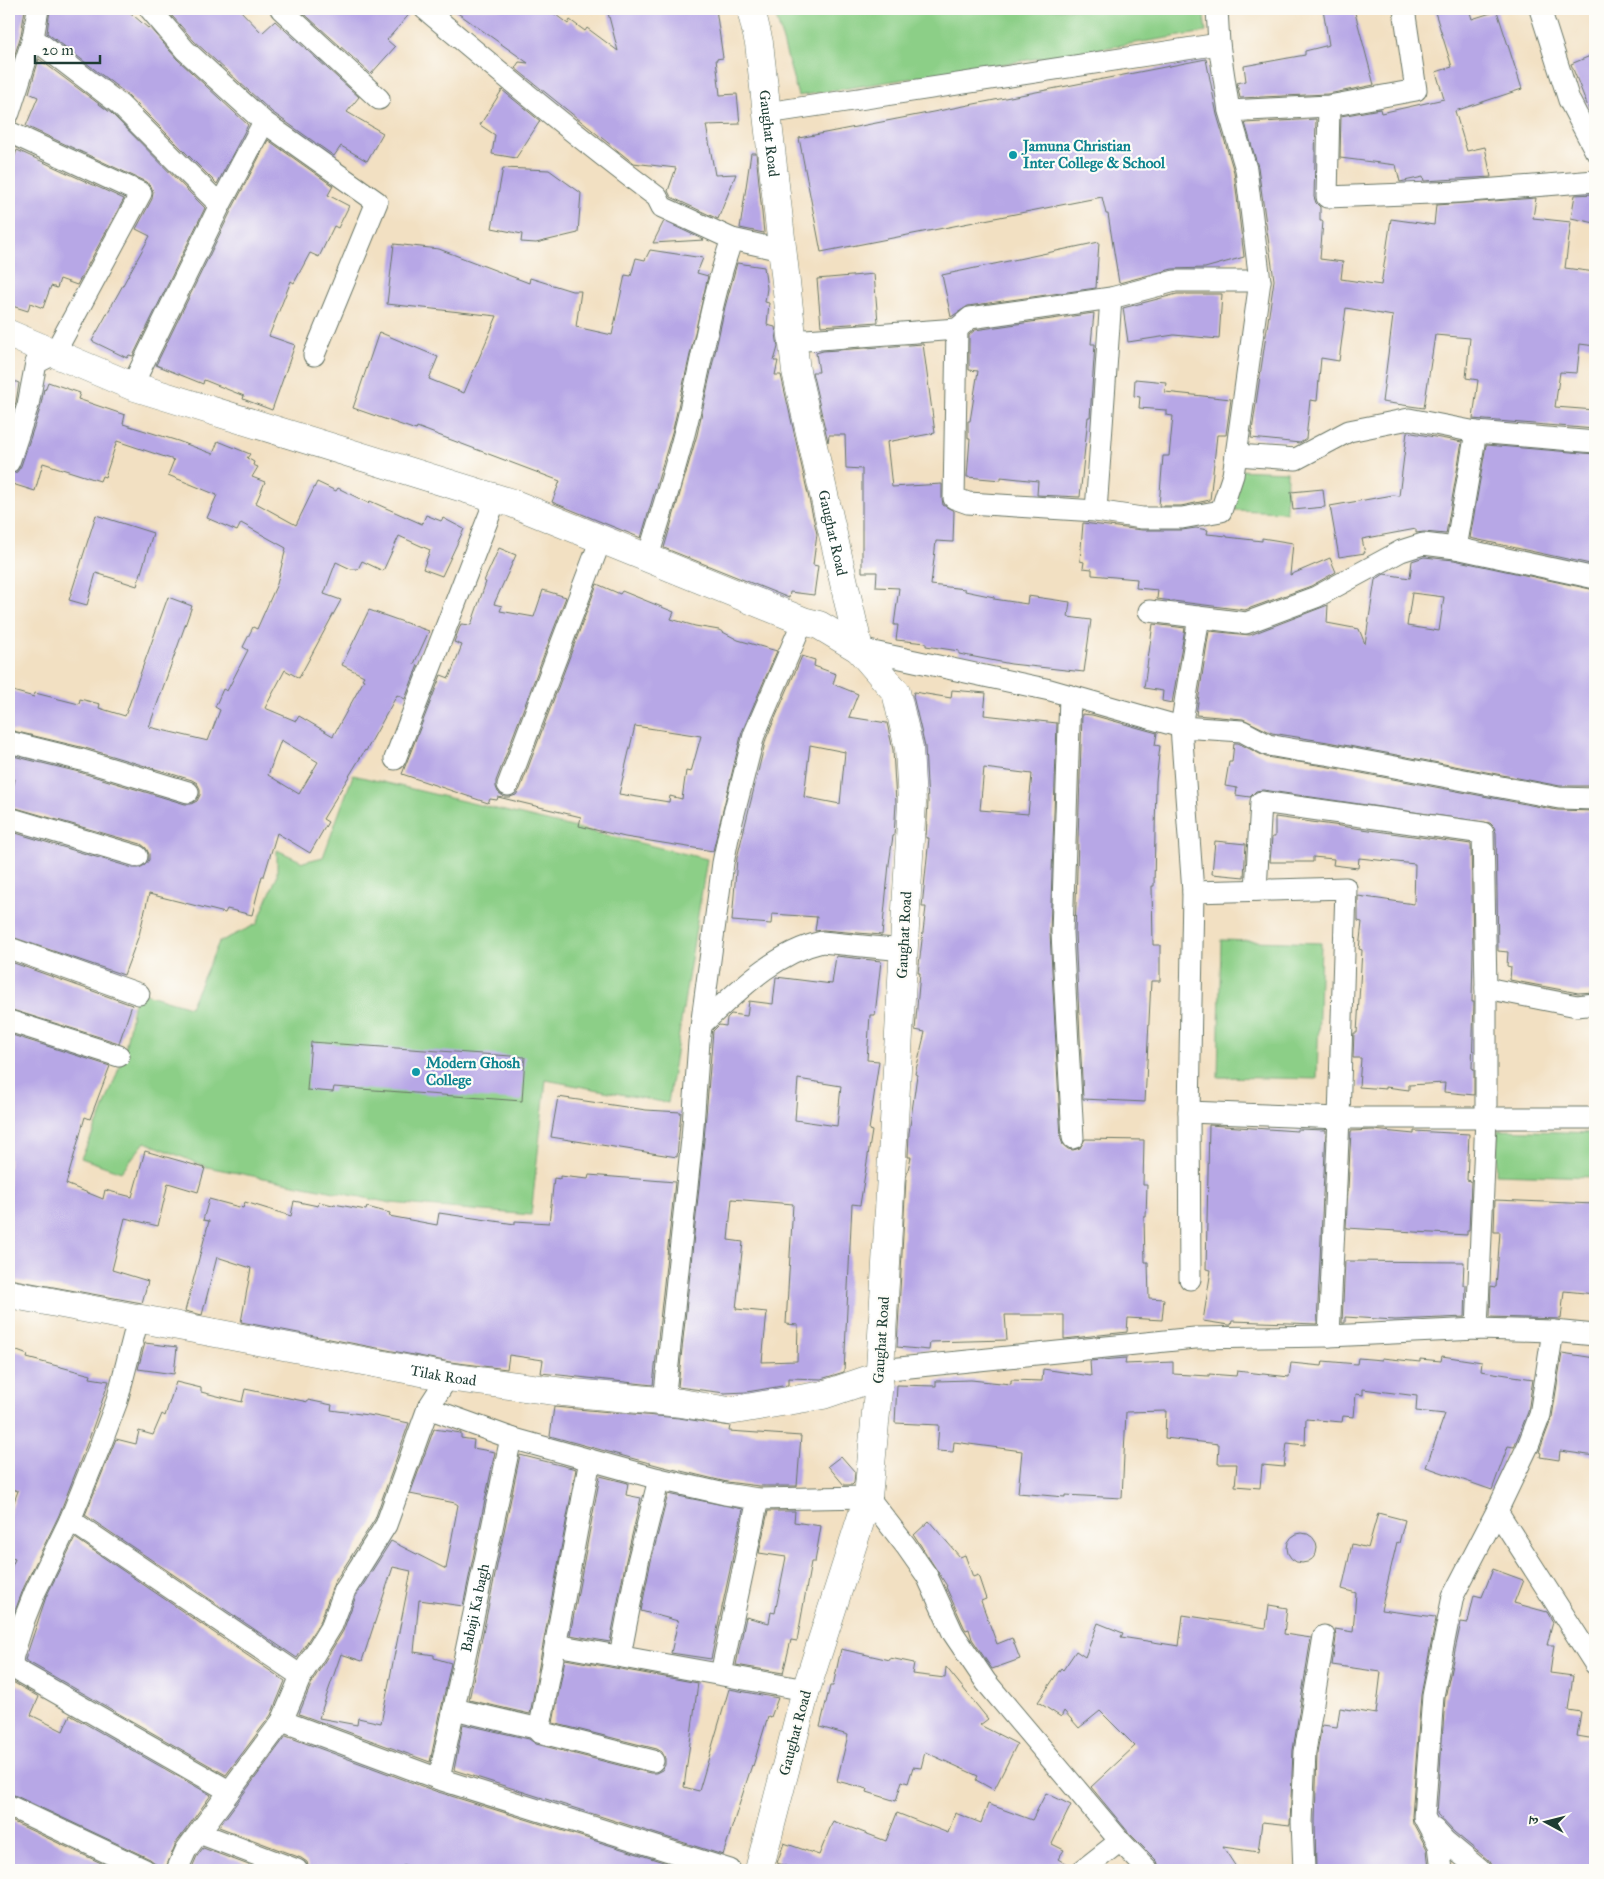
<svg xmlns="http://www.w3.org/2000/svg" width="1604" height="1879" font-family="'IM FELL Great Primer','Noto Serif Devanagari',serif">
<style>
.green{fill:#8ccf87;stroke:#56865e}
.building{fill:#b7a7e6;fill-rule:evenodd}
.lines{fill:none;stroke-linecap:round;stroke-linejoin:round}
.street-casing{stroke:#697666;stroke-width:23}
.secondary-casing{stroke:#697666;stroke-width:29}
.street{stroke:#fff;stroke-width:21}
.secondary{stroke:#fff;stroke-width:28}
.culture-dot{fill:#0f9aa8;stroke:#fdfcf7;stroke-width:2}
.labels{text-anchor:middle;dominant-baseline:central;stroke-width:4.5;stroke-linejoin:round;paint-order:stroke}
.street-label{font-size:15px;fill:#1f3d34;stroke:#fdfcf7}
.culture-label{font-size:15px;font-weight:bold;fill:#0d838f;stroke:#fdfcf7;text-anchor:start}
</style>
<rect width="100%" height="100%" fill="#fdfcf7"/>
<filter id="ink" filterUnits="userSpaceOnUse"><feTurbulence type="fractalNoise" baseFrequency=".02" numOctaves="2"/><feDisplacementMap in="SourceGraphic" scale="10" xChannelSelector="R" yChannelSelector="G"/><feConvolveMatrix kernelMatrix="1 2 1 2 8 2 1 2 1" color-interpolation-filters="sRGB"/></filter>
<filter id="wash" filterUnits="userSpaceOnUse"><feTurbulence type="fractalNoise" baseFrequency=".0096" numOctaves="4" result="noise"/><feDisplacementMap in="SourceGraphic" scale="20" xChannelSelector="R" yChannelSelector="G"/><feGaussianBlur stdDeviation="1.12" result="paint"/><feColorMatrix in="noise" values="0 0 0 0 0 0 0 0 0 0 0 0 0 0 0 0 0 1.4 0 .05"/><feComposite in="paint" operator="in"/></filter>
<g filter="url(#wash)">
<rect width="100%" height="100%" fill="#f2e0c2"/>
<path class="green" d="M774,9H1203L1206,32L798,96Z
M1237,470L1287,472L1286,512L1235,510Z
M353,775L707,859L668,1103L546,1080L531,1215L391,1203L207,1167L145,1142L121,1172L81,1158L100,1118L124,1055L136,991L190,1007L219,942L257,924L277,876V850L303,862L323,857Z
M1221,940L1321,943L1317,1079L1218,1077Z
M1498,1130L1595,1133V1177L1496,1174Z"/>
<g id="blocks">
<path class="building" d="M9,9H25L21,35L9,73Z
M50,9H126L148,28L149,27L177,59L248,125L217,184L128,95L47,33Z
M166,9H239L262,33L275,21L359,97L347,112L383,133L367,161L341,146L334,156L272,112L194,41Z
M299,9H413V10L387,40L395,47L371,74Z
M452,9H548L568,24L570,20L585,31L587,28L618,51L607,9H716L723,58L716,59L720,95L737,94L740,124L706,125L715,175L736,174L718,219L671,197L668,191L676,168L633,163L515,68L519,62L528,63Z
M1323,9H1354L1374,85L1328,94L1240,98L1237,83L1246,81L1244,66L1305,55V51L1329,45Z
M1434,9H1469L1472,19L1497,11L1522,89L1455,111L1467,151L1485,147L1491,177L1424,181L1423,177L1400,182L1396,165L1340,158L1341,116L1380,109L1381,113L1444,99L1436,72L1452,67Z
M1595,54V122H1594L1571,64Z
M39,59L111,113L205,208L133,356L129,355L127,358L92,341L150,236L136,229L152,199L153,192L151,186L146,182L26,126L38,97L29,93Z
M1206,59L1217,115L1234,172L1244,257L1205,268L1172,269L1119,283L1108,214H1106L1102,197L821,252L799,138Z
M502,90L540,121L516,158L492,154L495,135L480,125Z
M1316,119L1314,197L1316,203L1320,207V221H1323L1320,259L1343,262L1341,279L1381,285L1391,219L1434,225L1436,205L1536,198L1533,218L1571,222L1565,268L1595,272V346L1580,344L1577,373L1560,372L1555,407L1595,410V429L1473,419L1478,380L1466,378L1470,338L1435,335L1424,408L1382,402L1393,316L1346,308L1339,361L1321,358L1317,401L1310,400L1306,439L1300,443L1251,438L1274,280L1258,167L1245,123Z
M268,140L333,186L328,195L349,206L338,228L334,226L319,257L310,253L294,283L291,281L269,336L295,345L272,410L243,399L244,396L204,380L203,384L156,365L231,211Z
M17,150L124,199L77,285L60,279L57,288L51,286L43,308L30,303L28,311L9,305V172Z
M751,153H756L764,233L740,228Z
M503,168L549,170L581,193L578,233L536,243L521,242L522,234L492,228Z
M1595,194V223L1571,218L1575,195Z
M664,221L704,240L653,243Z
M1099,242L1096,288L968,306L951,317L942,275Z
M394,244L439,249L529,283L530,278L572,291H581L576,327L612,335L625,275L631,276L636,258L645,260L650,250L703,258L697,273L708,276L673,429L641,538L552,502L560,481L417,427L416,430L353,408L379,332L438,357L429,379L464,393L497,316L387,304Z
M737,263L764,267L767,288L765,302L769,303L767,325L775,327L778,347L774,361H778L775,375H781L817,534L813,565L818,566L814,595L790,592L789,598L664,548L697,435L725,307Z
M874,274L878,322L821,326L817,279Z
M1177,294H1222L1219,339L1174,335L1128,342L1123,308Z
M1094,313L1091,344H1095L1090,417H1088L1080,497L1037,495L1038,481L1001,477V480L967,477L970,438H968V421H970L978,371L969,370V335L975,330Z
M923,344L935,433L887,442L892,487L942,484V498L943,505L954,511L953,542L936,541L931,585L965,589V591L994,597V599L1027,604L1028,596L1070,602L1068,617L1091,620L1084,672L1011,664L959,654V651L926,646V643L896,640L898,625H894L899,588L876,587L877,572H862V469L846,468L845,435H829L828,442L812,372H819L816,353L823,351Z
M9,379L19,383L16,402L9,423Z
M1135,379L1166,382L1165,392L1231,399L1226,435H1217L1210,500L1181,506H1159L1163,456H1169L1173,416L1166,415V410L1139,408L1140,397L1134,396Z
M48,382L80,393L78,399L125,415L123,424L178,441L213,454L218,441L250,454L247,458L254,462L253,465L258,467L252,477L265,482L256,503L296,525L317,482L336,491L338,488L368,503L370,501L422,524L426,515L441,521L443,518L464,529L442,576L423,569L430,550L399,536L383,571L362,561L358,569H351L336,562L324,594L341,600L299,678L285,670L265,708L296,721L299,716L333,736L364,680L362,679L364,676L342,665L369,610L429,631L414,664L418,665L405,699L397,695L366,751L365,750L323,819L328,822L310,853L277,833L264,876H262L252,915L227,909L225,913L149,894L139,935L124,975L9,936V831L133,868H139L145,865L149,860V854L146,848L141,844L9,806L15,779L9,778V755L79,772L185,804H191L197,801L200,795V789L197,783L192,780L85,748L9,730V690L34,697L35,693L79,704L80,699L100,704L99,708L125,716L168,597L192,606L149,727L208,741L220,710L215,707L223,689L227,691L248,650L243,647L253,627L257,629L277,584L286,548L241,523L237,531L207,518L217,495L168,475L174,460L117,441L105,477L102,476L100,481L43,463L35,491L9,483V474L17,472L21,466L40,409L44,389L45,390ZM281,740L318,762L299,794L268,775Z
M1407,432L1462,442L1446,534L1424,532L1416,533V529L1362,539L1365,553L1339,557L1330,506L1393,495L1399,496Z
M1486,445L1595,454V565L1470,538Z
M1323,489L1325,507L1293,510L1291,492Z
M96,515L153,533L137,586L96,573L87,605L69,600Z
M1083,523L1142,530H1182L1196,528L1208,530L1207,534L1227,536V537L1262,541V538L1293,543L1290,575L1330,558L1336,572L1311,586L1245,610L1157,599L1158,590L1136,588L1137,579L1092,575V569L1083,568L1084,562L1080,561Z
M499,548L516,555L494,604L502,606L500,611L534,617L543,590L566,597L496,781V787L498,792L504,797H510L516,795L520,789L597,584L620,594L622,591L674,612L671,619L695,626L719,630L738,640L777,651L742,732L713,851L625,837L579,826L581,817L498,797L497,800L490,799L488,803L402,774L441,675L449,678L462,645L454,642L461,624L471,625L486,582L484,581ZM635,726L701,736L691,772L686,771L682,799L670,796L669,802L619,794Z
M1424,557L1454,560L1595,590V786H1560L1328,742L1272,733L1243,719L1196,715L1209,631L1250,635L1328,605L1327,623L1359,629L1365,644L1375,580L1384,574L1410,578L1412,561ZM1412,593L1444,597L1439,631L1407,626Z
M1153,624L1185,628L1172,703L1162,701L1163,691L1144,688Z
M802,656L815,660L814,666L836,674L833,684L858,694L849,717L887,723L893,750L896,803L894,836H893L889,864L882,935L823,930L815,931L817,917L772,914L771,924L732,921L737,858L766,739ZM810,745L845,752L840,804L804,797Z
M952,690L986,693L984,715L1057,723L1050,933L1061,1139L1063,1145L1068,1149L1073,1150L1080,1148L1085,1139L1144,1140L1143,1185H1147L1146,1217H1144L1145,1262H1148L1149,1298L1164,1299L1162,1320L1128,1318L1127,1332L1064,1339V1315H1005L1007,1340L930,1342L929,1350L897,1347L906,1178L911,1157H908L909,1133L917,1075L915,1074L925,1032L915,1030L920,973H918L926,907H922L929,838H926L928,802L925,747L913,696L914,692L951,698ZM984,768L1032,774L1028,814L980,810Z
M1082,714L1092,715L1157,733L1155,745L1160,746L1156,781L1154,886H1152L1153,945H1160V981H1151L1145,1102L1083,1099L1075,933Z
M1234,743H1238L1266,757L1324,766L1557,810L1595,811V992L1578,993L1510,980L1511,967L1507,966L1508,952L1498,951L1496,833L1494,827L1490,823L1263,790L1256,791L1250,797L1236,795L1237,788L1225,786L1229,762H1232Z
M1275,817L1471,844L1473,950L1472,1002H1474L1472,1068L1474,1069V1095L1444,1092L1445,1083L1409,1085V1090L1386,1087V1089L1359,1087L1361,1058H1353L1354,1033H1357L1362,950L1359,949L1362,922L1358,921V896L1414,904L1415,864L1359,858L1358,868L1333,865L1334,859L1313,857V862H1270L1272,837H1275Z
M1215,841L1246,844L1244,877L1212,874Z
M836,956L881,961L875,1015H870L867,1060L879,1061L869,1130L872,1131L860,1205L852,1204L844,1372L821,1379L788,1378V1385L747,1392L725,1393L678,1387L704,1140L713,1031L719,1025L726,1026L727,1018L731,1014L747,1016L749,1001L773,1004L776,977L832,984ZM798,1079L841,1086L837,1126L795,1120ZM732,1199L793,1204L786,1324L798,1325L797,1361L762,1362L767,1312L736,1309L743,1242L728,1240Z
M11,962L132,1005L119,1043L9,1009V969Z
M9,1034L110,1066L90,1119L85,1117L66,1184L103,1199L105,1190L132,1197L145,1151L205,1168L198,1192L168,1183L158,1226L125,1218L112,1270L148,1281L142,1303L9,1279Z
M311,1042L525,1057L522,1101L334,1087L333,1092L307,1090Z
M558,1097L646,1110L681,1112L677,1157L551,1137Z
M1209,1125L1297,1131V1129L1326,1130L1317,1324L1232,1321L1231,1325H1229L1203,1321L1211,1270L1206,1269Z
M1373,1130L1414,1134V1131L1469,1134L1467,1180L1471,1181L1469,1230H1467V1235L1346,1228L1351,1131Z
M589,1175L675,1182L653,1385L541,1373L543,1360L509,1355L507,1369L450,1362L241,1322L251,1268L217,1257L202,1315L185,1311L209,1221L203,1220L209,1199L243,1208L245,1202L291,1216L294,1201L318,1206L319,1202L333,1205L334,1204L366,1210L367,1207L390,1213L389,1216L437,1225L439,1213L515,1224V1221L549,1223L554,1178L560,1179V1176L588,1179Z
M1495,1200L1595,1204V1294L1564,1291L1561,1319L1490,1317L1491,1286L1496,1287L1500,1232H1494Z
M1345,1261L1464,1262L1463,1285H1466L1465,1317L1395,1320L1345,1317V1323H1342Z
M145,1343L177,1347L174,1374L138,1369Z
M9,1348L28,1355L27,1358L91,1375L90,1378L109,1381L90,1436L59,1515L24,1587L9,1627V1573L15,1559L9,1557V1515L18,1491L9,1488Z
M1562,1353L1595,1358V1456L1560,1451L1559,1460L1540,1457L1541,1453L1539,1452L1552,1417Z
M1442,1356L1482,1362L1481,1371L1533,1379L1528,1412L1514,1447L1508,1446L1492,1490L1426,1467L1445,1414L1416,1411L1417,1396L1363,1389V1395L1356,1394L1354,1417L1343,1416L1342,1422L1306,1419L1305,1445L1287,1443L1284,1467L1262,1465L1260,1488L1235,1486L1237,1464H1218L1219,1444L1165,1438L1166,1411L1126,1412L1122,1498L1065,1495V1497L1018,1493L1022,1451L954,1442L953,1452L937,1451L939,1425L895,1423L897,1385L936,1386V1381L971,1380L1011,1384V1380L1042,1381L1043,1369L1091,1376L1090,1361L1126,1358L1125,1364L1173,1362V1374L1209,1376V1374L1236,1376L1237,1371L1289,1377L1291,1363L1322,1366L1323,1361L1357,1364L1358,1358L1382,1360V1358L1420,1362V1359L1441,1361Z
M176,1382L201,1388V1392L242,1402L245,1389L308,1402V1400L332,1405L331,1410L375,1416L409,1423L375,1519L334,1583L321,1620L297,1658L85,1515L116,1439L136,1444L139,1431L153,1435L162,1414L165,1416Z
M554,1407L679,1418L730,1426L729,1431L801,1436L797,1486H759L727,1482L664,1467L550,1436Z
M434,1429L461,1433V1438L474,1440L473,1448L495,1452L463,1606L419,1600L414,1652L434,1655V1658L451,1663L430,1762L299,1714L312,1682L343,1631L356,1596L391,1541L446,1569L458,1505L455,1503L410,1494ZM393,1567L411,1571L381,1723L358,1718L357,1725L319,1718L341,1654L362,1661Z
M520,1455L576,1469L530,1714L469,1700Z
M841,1456L855,1472L854,1483L852,1485H844L828,1466Z
M600,1476L628,1483L626,1495L641,1498L626,1560L610,1642L570,1635Z
M668,1494L743,1509L711,1659L671,1653L678,1621L641,1611L650,1565Z
M768,1511H795L794,1522L821,1526L815,1562H811L797,1641L791,1640L783,1673L736,1665L746,1617L769,1623L771,1612L775,1613L786,1557L759,1553Z
M1378,1513L1405,1520L1399,1543L1397,1542L1381,1610L1435,1617L1436,1619L1421,1695L1412,1816L1413,1823L1427,1849L1429,1870H1316L1315,1822L1317,1753L1322,1725L1337,1727L1340,1708L1376,1714L1381,1672L1332,1665L1336,1638L1335,1629L1353,1632L1356,1593L1342,1589L1352,1544L1368,1548Z
M929,1521L960,1557L965,1555L973,1577L978,1575L986,1599L981,1601L997,1644L1012,1638L1020,1659L992,1669L972,1639L969,1629L966,1630L964,1627L946,1587L947,1586L914,1535Z
M1287 1548a15 15 0 1 1 30 0a15 15 0 1 1-30 0Z
M75,1538L285,1681L271,1715L226,1775L25,1660L46,1597Z
M1493,1569L1523,1580L1514,1603L1547,1612L1553,1622L1547,1645H1554L1550,1673L1573,1676L1568,1710L1581,1712L1577,1736L1595,1739V1855L1593,1870H1492L1491,1865L1488,1860L1454,1832L1437,1814L1445,1698L1461,1622L1468,1623L1474,1595L1482,1597Z
M1269,1605L1287,1608L1284,1634L1311,1638L1293,1750L1290,1825L1262,1822L1258,1852L1223,1847L1238,1870H1160L1157,1861L1129,1833L1091,1787L1135,1746L1100,1711L1079,1728L1064,1711L1061,1717L1038,1702L1061,1668L1063,1670L1076,1651L1085,1657L1098,1623L1123,1633L1121,1637L1179,1646L1183,1615L1266,1628Z
M841,1649L890,1660V1658L914,1663L912,1674L945,1678L946,1667L988,1719L980,1725L1017,1744L994,1790L976,1780L978,1776L925,1752L921,1768L913,1767L908,1783L902,1781L896,1801L867,1792L868,1789L837,1781L848,1735L820,1727L830,1686H833Z
M565,1659L698,1683L684,1787L699,1791L729,1689L778,1698L771,1717L768,1716L753,1766L752,1765L723,1855L454,1770L463,1724L529,1739L536,1744L650,1773H656L662,1770L665,1765V1758L662,1752L657,1749L553,1723Z
M9,1680L39,1697L31,1715L63,1731L70,1715L211,1795L176,1843L165,1870H157L155,1863L150,1859L14,1795L9,1794Z
M286,1736L435,1791L689,1870H429L404,1865L403,1870H309L307,1862L301,1858L219,1827Z
M1046,1793L1071,1805L1052,1844L1064,1850L1058,1859L1071,1867V1870H797L777,1863L784,1843L819,1855L833,1821L886,1841L897,1813L948,1833L955,1813L981,1823L988,1804L1032,1820Z
M9,1820L116,1870H16L9,1867Z
M203,1848L262,1870H191L197,1856Z"/>
</g>
</g>
<g filter="url(#ink)">
<use href="#blocks" fill-opacity="0" stroke="#697666" stroke-width="1"/>
<g class="lines">
<defs>
<g id="street">
<path d="M150,9L185,50L264,122L377,202L314,355"/>
<path d="M281,9L379,99"/>
<path d="M425,9C501,73 577,137 657,197L662,207L732,239L781,250"/>
<path d="M1540,9L1569,100L1595,150"/>
<path d="M33,38L119,104L220,205"/>
<path d="M1329,106L1327,197L1458,192L1595,181"/>
<path d="M1229,111L1329,106L1416,90L1404,9"/>
<path d="M9,113L33,38L38,9"/>
<path d="M767,113L1219,44"/>
<path d="M9,132L141,193L54,354L36,363L28,405L9,462"/>
<path d="M957,329L954,498L968,503L1096,511L1142,518H1182L1221,511L1233,475L1236,455L1260,281L1246,169L1229,111L1219,44L1217,9"/>
<path d="M792,341L957,329L970,318L1111,298L1175,281H1260"/>
<path d="M132,386L220,205L264,122"/>
<path d="M1236,455L1296,459L1349,431L1409,419L1476,432L1595,442"/>
<path d="M1096,511L1111,298"/>
<path d="M1456,548L1476,432"/>
<path d="M648,557C662,510 678,462 689,414C703,355 712,296 732,239"/>
<path d="M1149,611L1246,623L1316,597L1401,551L1423,544L1456,548L1595,578"/>
<path d="M859,649L1050,690L1181,727L1242,731L1268,745L1296,750L1326,754L1559,798L1595,799"/>
<path d="M1070,696L1062,933L1073,1138"/>
<path d="M9,742L82,760L188,792"/>
<path d="M395,759L496,498"/>
<path d="M508,785L601,539"/>
<path d="M9,818L137,856"/>
<path d="M1256,890L1261,802L1483,833L1486,988V1118L1477,1329"/>
<path d="M1193,892L1346,888L1339,1118L1329,1336"/>
<path d="M9,948L139,994"/>
<path d="M1486,988L1577,1006L1595,1004"/>
<path d="M9,1021L119,1056"/>
<path d="M703,1023C738,991 774,953 822,942L903,950"/>
<path d="M1189,1112L1339,1118H1595"/>
<path d="M1190,1279L1189,1112L1193,892L1181,727L1199,617"/>
<path d="M138,1319L117,1401L102,1441L70,1520L35,1592L24,1620L13,1655L12,1662L15,1669L229,1791"/>
<path d="M880,1370L1195,1338L1329,1336L1477,1329L1553,1331L1595,1335"/>
<path d="M664,1402L692,1139L699,1042L723,863L729,833L754,735L803,621"/>
<path d="M428,1408L511,1438L659,1479L725,1494L758,1499L868,1497L906,1546L927,1576L953,1633L986,1682L1120,1841L1148,1870"/>
<path d="M590,1460L539,1732L653,1761"/>
<path d="M1497,1511L1528,1446L1540,1415L1553,1331"/>
<path d="M70,1520L301,1676"/>
<path d="M556,1645L806,1690"/>
<path d="M620,1656L638,1562L659,1479"/>
<path d="M721,1674L758,1499"/>
<path d="M454,1709L540,1729"/>
<path d="M282,1721L439,1779L730,1870"/>
<path id="s1" d="M439,1779L511,1438"/>
<path d="M9,1806L145,1870"/>
<path d="M1434,1829L1445,1841L1480,1870"/>
<path d="M199,1833L297,1870"/>
<path d="M177,1870L186,1850L282,1721L301,1676L332,1625L345,1590L386,1525L428,1408L448,1377"/>
<path d="M1083,1870L1120,1841"/>
<path d="M1304,1870L1302,1822L1305,1752L1324,1636"/>
<path d="M1442,1870L1439,1845L1424,1817L1433,1696L1453,1596L1497,1511L1595,1664"/>
</g>
<g id="secondary">
<path id="s2" d="M751,9L759,43L796,371L859,649L896,692L909,748L912,803L880,1370L868,1497L806,1690L759,1870"/>
<path d="M9,334L132,386L512,503L803,621L819,625L859,649"/>
<path id="s3" d="M9,1294L448,1377L563,1392L681,1403L729,1411L823,1395L879,1376"/>
</g>
</defs>
<use href="#street" class="street-casing"/>
<use href="#secondary" class="secondary-casing"/>
<use href="#street" class="street"/>
<use href="#secondary" class="secondary"/>
</g>
</g>
<g class="culture-dot">
<circle cx="1013" cy="155" r="5"/>
<circle cx="416" cy="1072" r="5"/>
</g>
<g class="labels">
<g class="street-label">
<text stroke="none"><textPath href="#s2" startOffset="126">Gaughat Road</textPath></text>
<text stroke="none"><textPath href="#s2" startOffset="531">Gaughat Road</textPath></text>
<text transform="translate(904 935) rotate(-87)">Gaughat Road</text>
<text transform="translate(881 1340) rotate(-86)">Gaughat Road</text>
<text stroke="none"><textPath href="#s3" startOffset="442">Tilak Road</textPath></text>
<text stroke="none"><textPath href="#s1" startOffset="175">Babaji Ka bagh</textPath></text>
<text transform="translate(795 1733) rotate(-75)">Gaughat Road</text>
</g>
<g class="culture-label">
<text x="1023" y="146">Jamuna Christian<tspan x="1023" dy="17">Inter College &amp; School</tspan></text>
<text x="426" y="1063">Modern Ghosh<tspan x="426" dy="17">College</tspan></text>
</g>
</g>
<rect width="1604" height="1879" fill="none" stroke="#fdfcf7" stroke-width="30"/>
<g transform="translate(1546 1822) rotate(277)" stroke="#fdfcf7" stroke-width="4" paint-order="stroke">
<path d="M0-4L9 19L0 12L-9 19Z" fill="#1f3d34"/>
<text y="-8" font-size="14" font-weight="bold" text-anchor="middle" fill="#1f3d34">उ</text>
</g>
<path d="M35 55v8h65v-8" fill="none" stroke="#1f3d34" stroke-width="2.5"/>
<text x="42" y="55" font-size="15" fill="#1f3d34" stroke="#fdfcf7" stroke-width="4" paint-order="stroke">20 m</text>
</svg>
